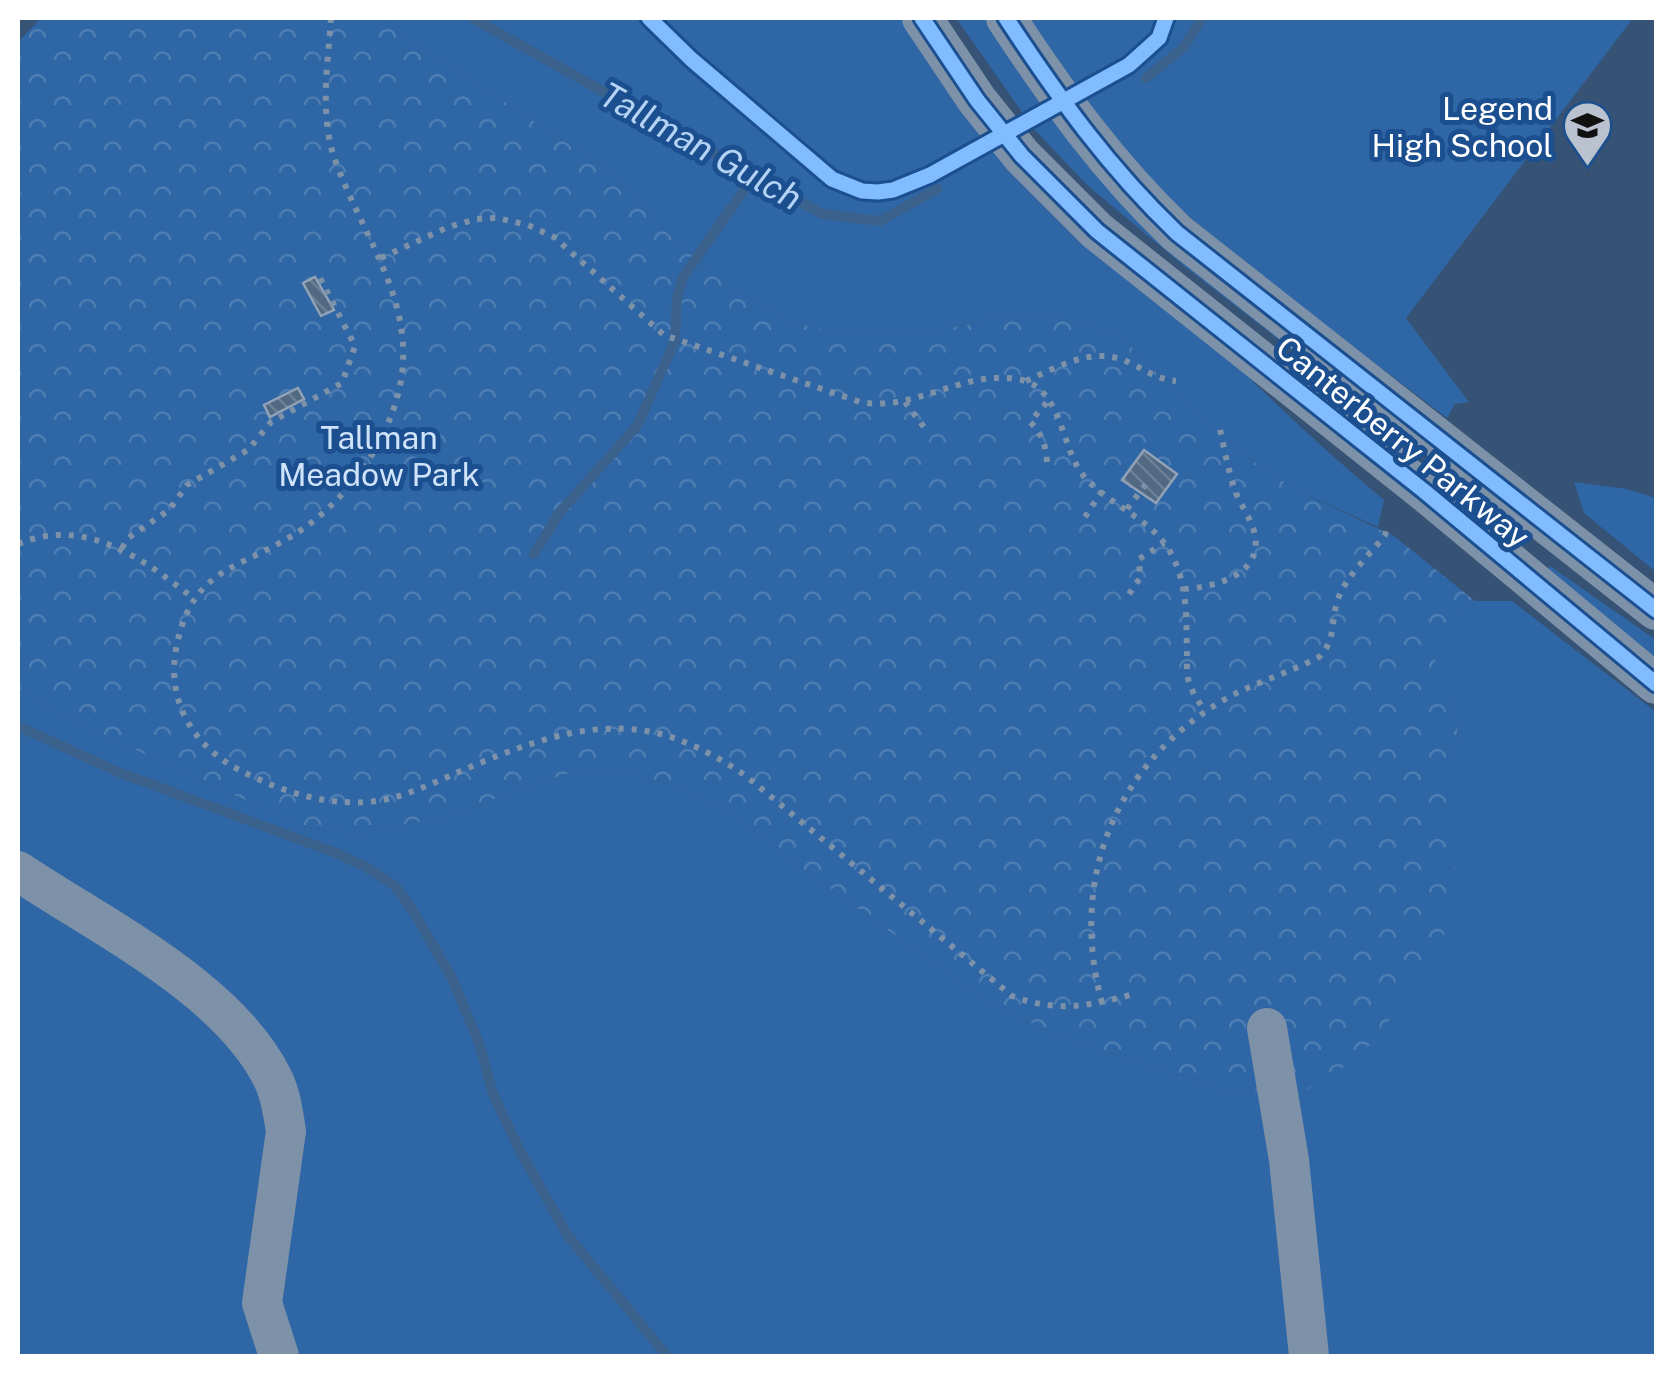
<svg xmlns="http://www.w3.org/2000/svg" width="1674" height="1374" font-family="'Public Sans',sans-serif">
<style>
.grass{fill:#2f66a5}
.park{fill:url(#park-crowns)}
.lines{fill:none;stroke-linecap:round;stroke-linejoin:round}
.stream{stroke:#3b618d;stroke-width:10}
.building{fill:url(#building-back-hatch);stroke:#92a2b6;stroke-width:2.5}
.path{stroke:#7d92a8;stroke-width:6;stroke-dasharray:5 8;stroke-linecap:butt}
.minor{stroke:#7d92a8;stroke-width:40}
.cycleway-casing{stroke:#1b4f8f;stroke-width:21}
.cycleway{stroke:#80bcff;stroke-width:15}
.labels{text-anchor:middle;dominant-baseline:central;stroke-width:10;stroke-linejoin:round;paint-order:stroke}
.poi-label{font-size:32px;fill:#fff;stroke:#1b4f8f;text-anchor:end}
.park-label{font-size:32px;fill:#cfe3fa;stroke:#1b4f8f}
.street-label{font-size:32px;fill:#fff;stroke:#1b4f8f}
.water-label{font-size:35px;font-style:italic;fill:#b5d3f5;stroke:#1b4f8f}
</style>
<defs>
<pattern id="park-crowns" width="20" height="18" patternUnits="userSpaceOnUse" patternTransform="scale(2.5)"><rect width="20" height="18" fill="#2f66a5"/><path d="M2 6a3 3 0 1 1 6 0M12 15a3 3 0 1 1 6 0" fill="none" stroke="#4e7db2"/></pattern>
<pattern id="building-back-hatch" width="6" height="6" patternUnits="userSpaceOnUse" patternTransform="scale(2.5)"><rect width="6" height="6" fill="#526984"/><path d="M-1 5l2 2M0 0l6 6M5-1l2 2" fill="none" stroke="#6c8096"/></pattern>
</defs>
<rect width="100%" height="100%" fill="#365274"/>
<path class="grass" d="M378,18H907C1062,183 1210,354 1384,500L1378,527L1296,490L1246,457L1195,413L1120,335L1043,315L1012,314L961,326L880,334L828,331L786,320L726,285L666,232L612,173Z
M956,18H993L1043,92L1408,440L1184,266L1087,185L1033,128Z
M1028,18H1633L1406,318L1469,402L1455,404L1447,418L1257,274L1166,197L1102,122Z
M1574,482L1627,489L1656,498V572L1584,513Z
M1550,566L1656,640V659L1547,569Z
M1475,601H1512L1656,712V1356H18V690L103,735L302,826L354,834L444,817L565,774L621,771L673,785L723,807L788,858L989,1003L1061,1037L1229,1091L1302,1092L1452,760C1467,718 1447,690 1430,650L1466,604Z"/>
<path class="park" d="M41,18H378L612,173L666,232L726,285L786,320L828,331L880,334L961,326L1012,314L1043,315L1120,335L1195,413L1246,457L1296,490L1394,536L1475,601L1466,604L1431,650C1447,690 1467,718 1452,760L1455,888L1449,925L1422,976L1371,1044L1339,1071L1302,1092L1229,1091L1061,1037L989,1003L788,858L723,807L673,785L621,771L565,774L444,817L354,834L302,826L103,735L18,690V42Z"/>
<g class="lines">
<path class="stream" d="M472,18L822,214L880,221L937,189
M1146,78L1184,47L1202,18
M534,554L560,512L637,426L675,341L677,298L683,277L753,177
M18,726L118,772L336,853L366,867L395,886L413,911L452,978L479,1043L493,1094L520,1151L568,1236L667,1356"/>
</g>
<path class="building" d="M315,277L334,310L321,316L303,283Z
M298,388L304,399L270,417L264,405Z
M1144,450L1177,474L1156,503L1122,480Z"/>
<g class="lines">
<path class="path" d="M331,18C328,64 319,115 335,160C370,255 435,324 385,430C368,468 338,504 304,528C246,569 194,563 177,644C171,672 174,699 189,724C207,754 234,769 265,782C301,798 344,807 383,800C408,795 431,784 454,774C508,751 568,725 628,729C671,731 711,752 746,776L1012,996C1058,1013 1089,1006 1134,994
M381,258L448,227L477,219L497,218L528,225L554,237L664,335L860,402C915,412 962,370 1017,379C1063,386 1060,447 1083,475C1111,509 1159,519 1176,564C1188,593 1186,624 1187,655C1187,664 1186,676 1190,685C1193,694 1200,703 1205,712
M1026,381C1060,366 1096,344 1132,364C1149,372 1157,379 1176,381
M905,402L927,431
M1047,462C1046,445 1042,434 1030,422L1048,401
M1127,509L1149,480
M1085,517L1102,491
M18,544C85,516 142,558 193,598
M122,548L128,538L169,510L187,485L248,450L271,422L342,383L355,346L317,272
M1184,589C1217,587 1268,573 1253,528C1249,516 1241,505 1236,493C1228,471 1224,447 1219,425
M1129,594L1140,578L1139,559L1164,543
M1102,1003C1069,882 1113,766 1222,701C1252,683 1287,674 1319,657C1337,639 1330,622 1338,599C1346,576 1370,555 1385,535L1387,527"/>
<path class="minor" d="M922,18L977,100L1022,156L1097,231L1424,491L1656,684
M1006,18C1058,97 1108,167 1177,233L1656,610
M18,871C98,925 229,988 273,1079C281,1095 283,1113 286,1131L262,1303L279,1356
M1267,1028L1289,1160L1309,1356"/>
<defs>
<path id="cycleway" d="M649,18L691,59L832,179L862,191L878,192L893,190L930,175L1129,65L1159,38L1166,18
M922,18L977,100L1022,156L1097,231L1424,491L1656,684
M1006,18C1058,97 1108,167 1177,233L1656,610"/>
</defs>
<use href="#cycleway" class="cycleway-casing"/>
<use href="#cycleway" class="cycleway"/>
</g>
<defs>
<symbol id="school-pin" viewBox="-11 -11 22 30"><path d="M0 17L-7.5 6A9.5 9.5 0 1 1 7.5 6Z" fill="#b9c2ce" stroke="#1b4f8f"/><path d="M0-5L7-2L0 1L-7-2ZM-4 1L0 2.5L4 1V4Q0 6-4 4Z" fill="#111"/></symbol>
</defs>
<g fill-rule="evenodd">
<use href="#school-pin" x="1560" y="98" width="55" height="75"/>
</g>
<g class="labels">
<g class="poi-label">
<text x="1553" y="108">Legend<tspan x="1553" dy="37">High School</tspan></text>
</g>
<g class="park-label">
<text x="379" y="437">Tallman<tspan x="379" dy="37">Meadow Park</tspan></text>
</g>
<g class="street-label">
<text transform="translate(1403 442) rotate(39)">Canterberry Parkway</text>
</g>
<g class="water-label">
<text transform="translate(701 146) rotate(29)">Tallman Gulch</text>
</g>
</g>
<rect width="1674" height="1374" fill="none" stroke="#ffffff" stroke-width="40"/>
</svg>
